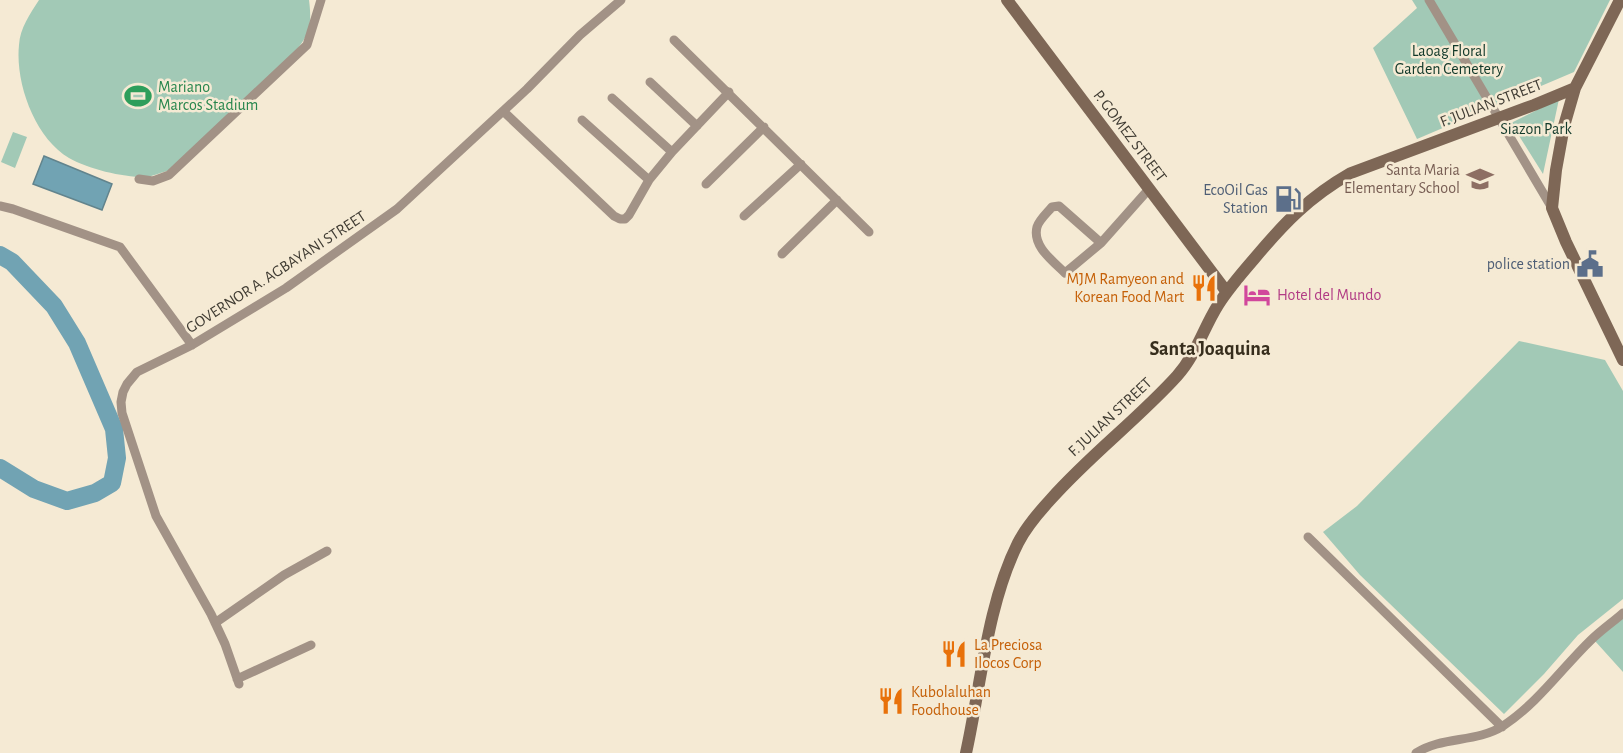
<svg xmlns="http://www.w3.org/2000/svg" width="1623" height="753" font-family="'Alegreya Sans',sans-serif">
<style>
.green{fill:#a2c9b6}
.water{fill:#71a3b3;stroke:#62848d;stroke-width:1.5}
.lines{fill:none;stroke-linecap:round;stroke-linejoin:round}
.river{stroke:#71a3b3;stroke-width:18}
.street{stroke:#a29286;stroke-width:9}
.secondary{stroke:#7e6756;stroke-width:12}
.labels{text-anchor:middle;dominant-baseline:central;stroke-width:5;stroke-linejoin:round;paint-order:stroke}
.park-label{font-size:16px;fill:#103829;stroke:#f5ead4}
.leisure-label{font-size:16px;fill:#27864d;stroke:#f5ead4;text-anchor:start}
.street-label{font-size:16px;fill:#403c33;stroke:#f5ead4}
.education-label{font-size:16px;fill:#785e54;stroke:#f5ead4;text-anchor:end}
.service-label{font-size:16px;fill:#4e5e75;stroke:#f5ead4;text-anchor:end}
.food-label{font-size:16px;fill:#c56008;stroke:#f5ead4;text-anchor:start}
.hotel-label{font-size:16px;fill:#b23c85;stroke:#f5ead4;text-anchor:start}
.quarter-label{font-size:20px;font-weight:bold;fill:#372e1d;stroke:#f5ead4}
</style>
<rect width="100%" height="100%" fill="#f5ead4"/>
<path class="green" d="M39,0H309C313,31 307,37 288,61L170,170C162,172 152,177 144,177C122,177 88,169 69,158C35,138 15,83 19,45C20,28 30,14 39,0Z
M1412,0H1610L1574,72L1417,139L1373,48L1417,8Z
M1559,99L1543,174L1511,123Z
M13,132L27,137L15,168L1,162Z
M1519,341L1605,360L1623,391V599L1578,635L1544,674L1504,714L1360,575L1323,532L1357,506Z
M1623,618V672L1595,641Z"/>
<path class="water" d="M44,156L112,184L102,210L33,184Z"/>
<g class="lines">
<path class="river" d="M0,255L12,262L54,306L77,343L114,429L117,458L112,483L95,493L67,501L34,489L0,468"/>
<path class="street" d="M1429,0L1552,208
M674,40L869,232
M650,82L697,126
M612,98L672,152
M503,111L614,216L620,219H625L629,215L649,180L672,152L729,92
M582,120L649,180
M139,179L153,181L169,175L307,45L321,0
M706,184L764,127
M0,206L13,209L120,247L192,345
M744,216L801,164
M1101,243L1059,206L1052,207C1047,213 1039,220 1037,227C1032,246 1053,261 1065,273L1101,243L1149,189
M782,254L837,200
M1308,537L1502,727
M215,623L284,575L327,551
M237,679L311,645
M239,684L225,644L211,614L156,516L122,413L121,402L123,392L127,384L137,372L192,345L286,288L397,209L527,89L580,35L621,0
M1416,753C1442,736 1476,743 1503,726C1538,703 1562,668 1591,640C1601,630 1613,622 1623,613"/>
<path class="secondary" d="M1007,0L1226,291
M1620,0L1575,88L1564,126L1556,170L1552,208L1566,242L1623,360
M966,753C981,685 987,605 1018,543C1026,527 1039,512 1051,499C1090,455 1138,419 1177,376C1196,355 1203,329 1218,305C1228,289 1241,274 1254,259C1284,223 1309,197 1351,173L1534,105L1575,88"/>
</g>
<defs>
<symbol id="stadium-bare" viewBox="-9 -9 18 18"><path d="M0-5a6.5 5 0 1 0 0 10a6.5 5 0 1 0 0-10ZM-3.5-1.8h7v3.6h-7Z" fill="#2e9e5b" stroke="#f5ead4" stroke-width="2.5" paint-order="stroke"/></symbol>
<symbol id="school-bare" viewBox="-9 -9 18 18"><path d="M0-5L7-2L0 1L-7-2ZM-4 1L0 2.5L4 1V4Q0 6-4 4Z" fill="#8d6e63" stroke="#f5ead4" stroke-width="2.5" paint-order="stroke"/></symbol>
<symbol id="fuel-bare" viewBox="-9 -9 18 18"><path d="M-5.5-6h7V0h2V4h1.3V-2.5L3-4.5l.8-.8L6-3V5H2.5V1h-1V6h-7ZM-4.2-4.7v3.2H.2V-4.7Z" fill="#5c6f8a" stroke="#f5ead4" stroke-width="2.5" paint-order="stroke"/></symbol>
<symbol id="civic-bare" viewBox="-9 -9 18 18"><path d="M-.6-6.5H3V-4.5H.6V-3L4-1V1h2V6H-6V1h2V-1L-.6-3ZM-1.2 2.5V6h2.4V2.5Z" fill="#5c6f8a" stroke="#f5ead4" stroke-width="2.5" paint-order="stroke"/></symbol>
<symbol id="restaurant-bare" viewBox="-9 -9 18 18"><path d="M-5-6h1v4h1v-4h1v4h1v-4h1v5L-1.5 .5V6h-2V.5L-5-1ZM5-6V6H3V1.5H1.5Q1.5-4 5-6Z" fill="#e8710a" stroke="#f5ead4" stroke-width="2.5" paint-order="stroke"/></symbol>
<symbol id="hotel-bare" viewBox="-9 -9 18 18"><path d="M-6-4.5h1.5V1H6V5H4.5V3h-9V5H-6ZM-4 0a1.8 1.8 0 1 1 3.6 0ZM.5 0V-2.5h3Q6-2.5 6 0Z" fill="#d1479c" stroke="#f5ead4" stroke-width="2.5" paint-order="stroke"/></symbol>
</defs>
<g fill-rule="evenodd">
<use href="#stadium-bare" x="119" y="77" width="38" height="38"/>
<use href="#school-bare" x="1461" y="160" width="38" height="38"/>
<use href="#fuel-bare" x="1269" y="180" width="38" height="38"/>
<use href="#civic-bare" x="1571" y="245" width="38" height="38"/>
<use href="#restaurant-bare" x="1185" y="269" width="38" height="38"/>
<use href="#hotel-bare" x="1238" y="276" width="38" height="38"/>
<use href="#restaurant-bare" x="935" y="635" width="38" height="38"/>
<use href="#restaurant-bare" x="872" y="682" width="38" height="38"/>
</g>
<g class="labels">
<g class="park-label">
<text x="1449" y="51">Laoag Floral<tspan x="1449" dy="18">Garden Cemetery</tspan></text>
<text x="1536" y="129">Siazon Park</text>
</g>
<g class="leisure-label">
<text x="158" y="87">Mariano<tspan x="158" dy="18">Marcos Stadium</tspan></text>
</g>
<g class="street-label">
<text transform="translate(1491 103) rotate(-21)">F. JULIAN STREET</text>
<text transform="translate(1130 136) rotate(53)">P. GOMEZ STREET</text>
<text transform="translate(276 272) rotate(-33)">GOVERNOR A. AGBAYANI STREET</text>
<text transform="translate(1110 417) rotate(-43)">F. JULIAN STREET</text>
</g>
<g class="education-label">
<text x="1460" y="170">Santa Maria<tspan x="1460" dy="18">Elementary School</tspan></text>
</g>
<g class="service-label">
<text x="1268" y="190">EcoOil Gas<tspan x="1268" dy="18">Station</tspan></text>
<text x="1570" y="264">police station</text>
</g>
<g class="food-label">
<text x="1184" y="279" text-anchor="end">MJM Ramyeon and<tspan x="1184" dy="18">Korean Food Mart</tspan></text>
<text x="974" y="645">La Preciosa<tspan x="974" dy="18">Ilocos Corp</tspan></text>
<text x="911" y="692">Kubolaluhan<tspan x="911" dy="18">Foodhouse</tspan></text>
</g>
<g class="hotel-label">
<text x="1277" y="295">Hotel del Mundo</text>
</g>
<g class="quarter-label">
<text x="1210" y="349">Santa Joaquina</text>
</g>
</g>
</svg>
